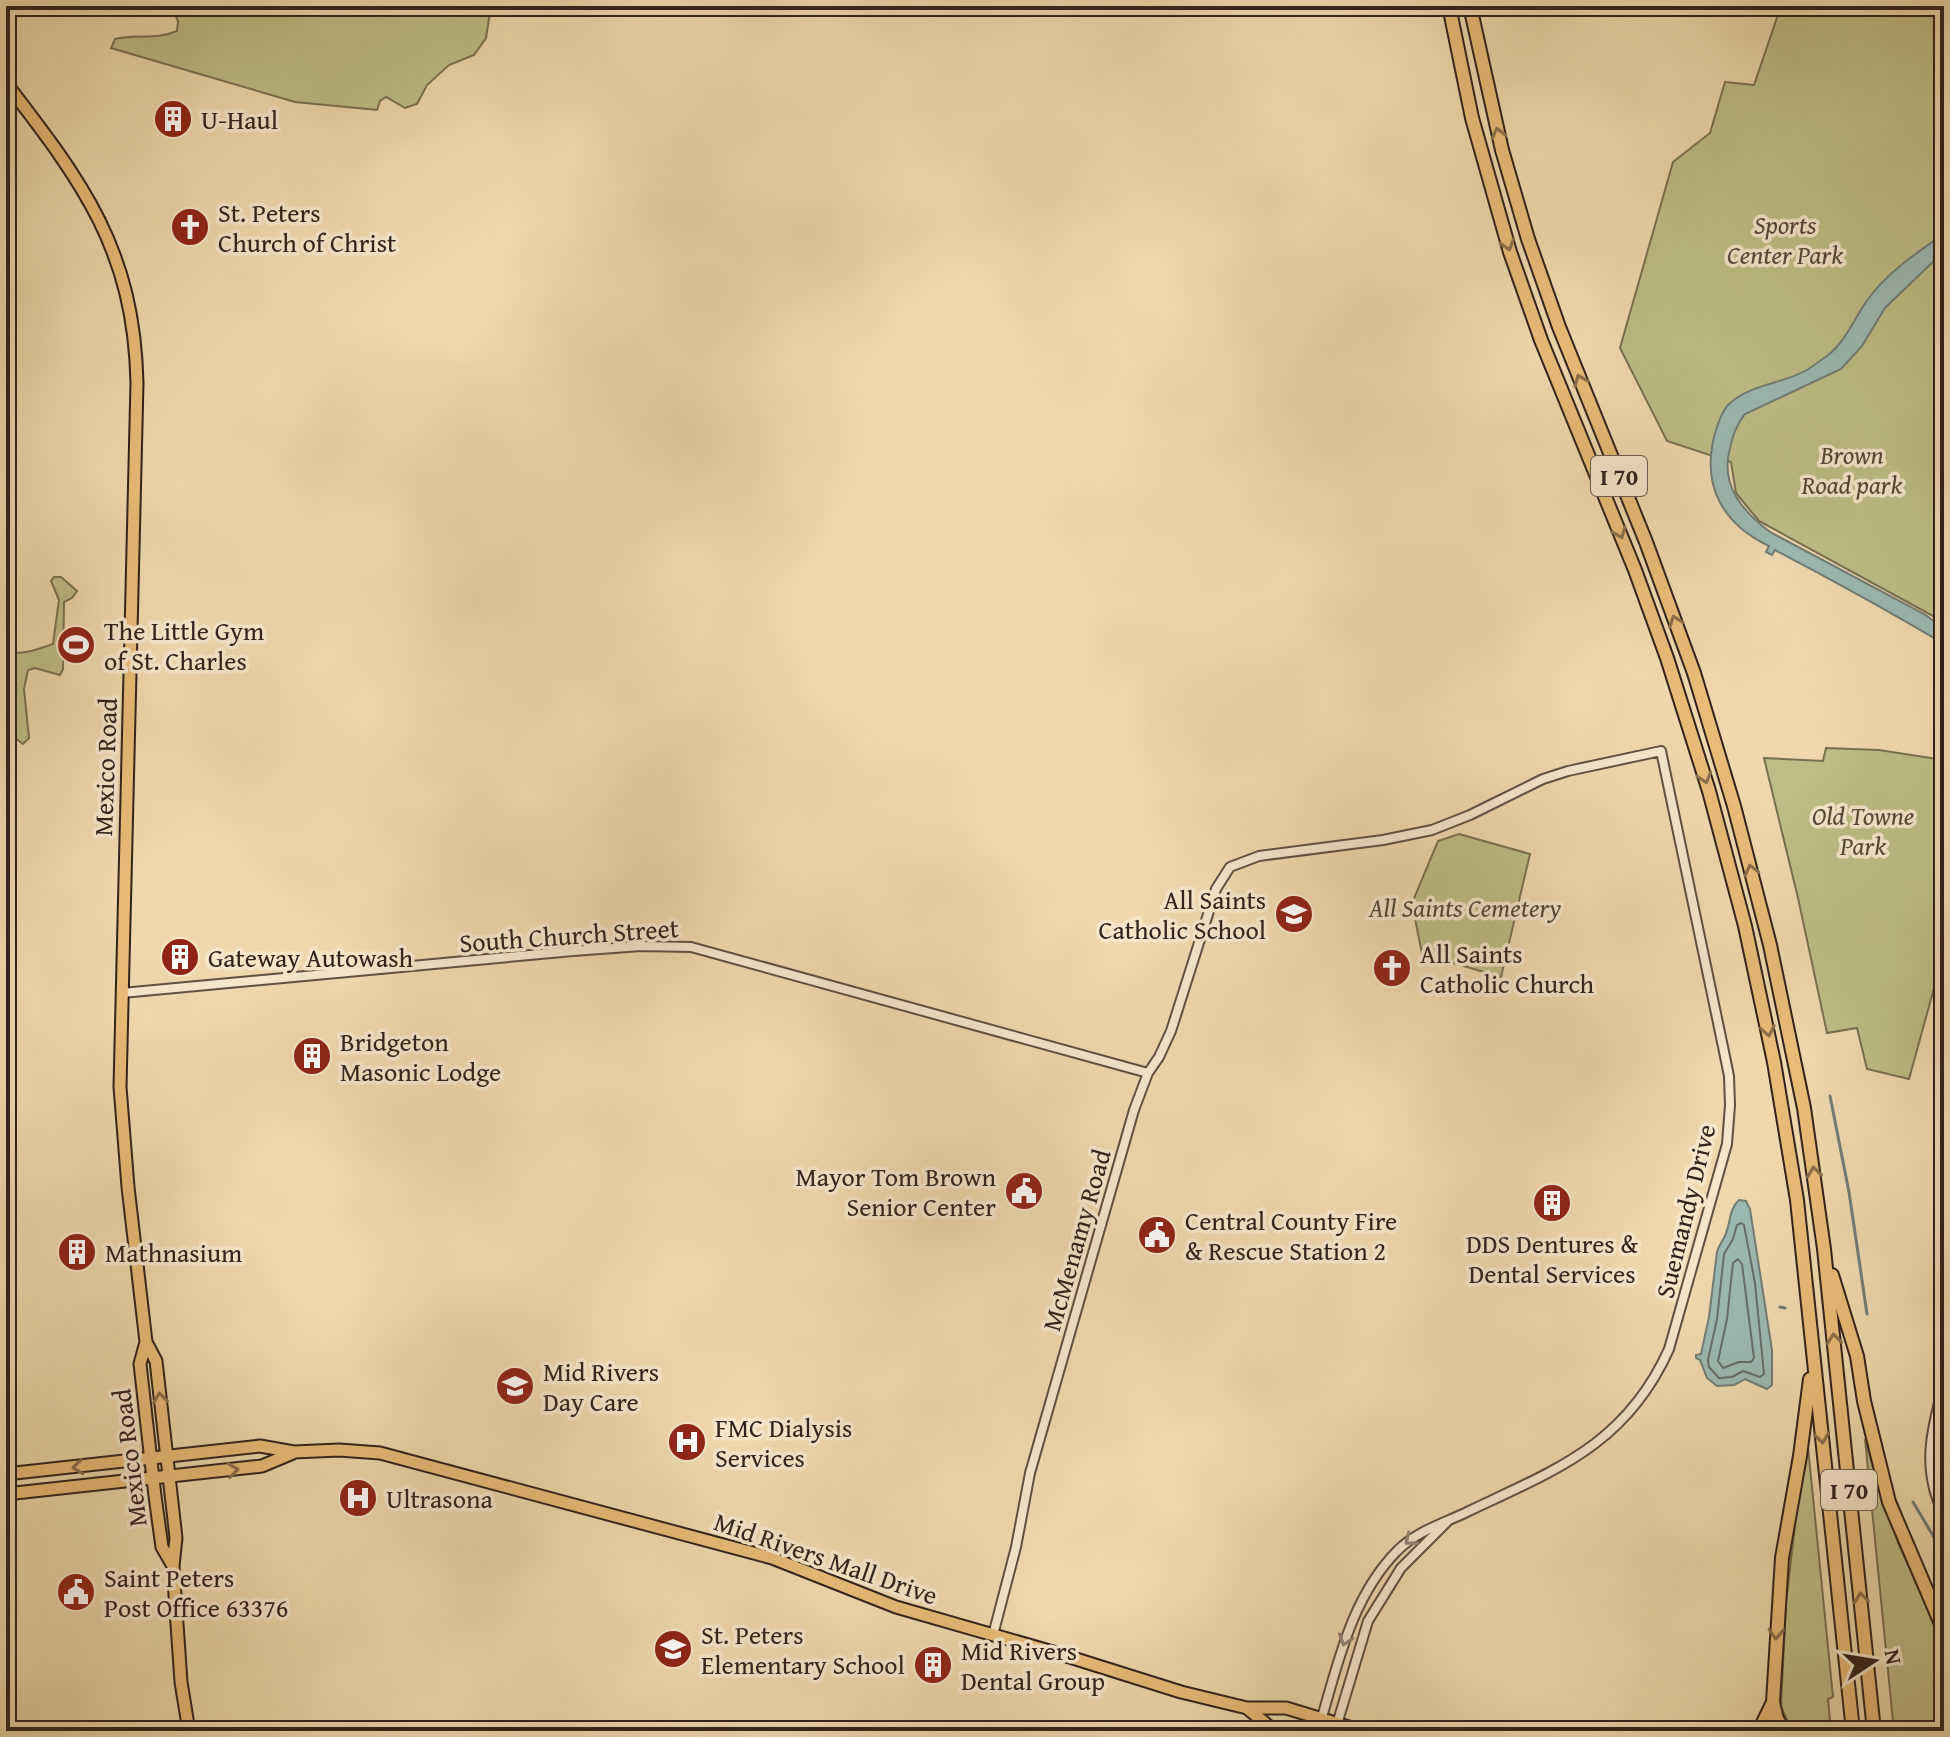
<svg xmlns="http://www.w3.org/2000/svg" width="1950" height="1737" font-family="'Gentium Book Plus',serif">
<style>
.green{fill:#bebd87;stroke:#787052;stroke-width:2}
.water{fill:#9bb9b2;stroke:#717d76;stroke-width:2}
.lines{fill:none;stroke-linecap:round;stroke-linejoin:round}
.shore{stroke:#666e68;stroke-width:2}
.stream{stroke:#717d76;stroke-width:3}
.minor-casing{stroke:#605041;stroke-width:12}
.major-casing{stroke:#31221d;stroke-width:15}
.highway-casing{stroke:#31221d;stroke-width:16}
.minor{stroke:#f5e6ca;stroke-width:8}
.major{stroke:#e8bc77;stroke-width:11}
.highway{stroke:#e8bc77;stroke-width:12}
.oneway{stroke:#8c6f4a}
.oneway2{stroke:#938474}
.labels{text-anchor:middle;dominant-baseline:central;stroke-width:7;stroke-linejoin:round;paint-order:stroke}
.shield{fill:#f5e6ca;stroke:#6c5d51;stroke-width:2}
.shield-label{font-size:24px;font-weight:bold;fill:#31221d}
.poi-label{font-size:26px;fill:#31221d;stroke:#f5e6ca;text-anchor:start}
.park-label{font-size:26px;font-style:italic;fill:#544938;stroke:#f5e6ca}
.street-label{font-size:26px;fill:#31221d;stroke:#f5e6ca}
</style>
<rect width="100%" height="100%" fill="#efd8ae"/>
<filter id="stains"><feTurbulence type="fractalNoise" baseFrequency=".0025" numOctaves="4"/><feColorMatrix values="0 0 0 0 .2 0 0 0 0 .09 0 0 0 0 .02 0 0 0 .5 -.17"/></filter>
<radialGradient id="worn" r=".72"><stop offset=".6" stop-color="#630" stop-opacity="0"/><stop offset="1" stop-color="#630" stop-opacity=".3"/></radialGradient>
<path class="green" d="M171,6H363L365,8L369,6H491L486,38L474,55L449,65L427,85L417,104L405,108L386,97L380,101L377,110L295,102L111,48L115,39C137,34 156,40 177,31L178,21Z
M1781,6H1944V622L1759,521L1736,493L1731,462L1667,441L1620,348L1673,162L1710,133L1725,82L1754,85Z
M54,577H61L77,591L72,598L64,602L63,669L60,675L35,668L28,670L24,689L29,738L23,744L6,731V651C21,656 39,649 53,644L59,600L51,581Z
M1826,748L1879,750L1944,760V952L1909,1079L1867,1069L1857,1028L1827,1033L1798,898L1764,758L1823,761Z
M1459,834L1530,854L1501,977L1422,954L1412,903L1438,841Z
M1865,1439L1880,1492L1898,1543L1944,1645V1710C1930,1727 1916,1731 1894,1731Z
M1808,1447L1833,1697L1828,1699L1831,1731H1792L1781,1707L1786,1603L1797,1508Z"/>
<path class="water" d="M1944,234V254L1942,252L1938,253L1936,259L1885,308L1862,346L1841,369L1745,414C1736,425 1733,435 1730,448C1720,485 1742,511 1770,532L1926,615L1944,629V644C1889,611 1832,580 1775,550L1772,555L1766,552L1769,546C1723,524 1702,487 1714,437C1717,426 1721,412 1729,404C1751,384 1782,384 1807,370C1813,366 1821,360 1827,356C1846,341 1853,321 1866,302C1885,274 1916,253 1944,234Z
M1739,1200L1746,1201L1750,1209L1772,1350V1385L1767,1389L1745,1379L1734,1385L1717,1386L1707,1378L1700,1360L1696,1358V1355L1701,1354L1709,1317L1717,1252C1719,1244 1724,1240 1726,1233C1731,1221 1729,1209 1739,1200Z"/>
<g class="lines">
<path class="shore" d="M1741,1223L1744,1225L1755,1283L1764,1374L1760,1377L1743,1371L1732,1377L1719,1378L1709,1367L1708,1360L1717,1319L1724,1254L1733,1239L1737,1225Z
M1738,1259L1742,1264L1754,1358L1751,1362H1739L1723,1368L1718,1361L1727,1319L1733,1263Z"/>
<path class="stream" d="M1830,1096L1849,1192L1867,1314
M1780,1307L1785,1308
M1913,1502L1944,1554"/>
<defs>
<path id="minor" d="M122,993L573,951L641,946L691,947L1148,1073
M1944,1384C1931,1430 1921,1470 1944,1515
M993,1635L1016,1547L1030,1473L1134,1110L1148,1073L1159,1057L1171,1031L1216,889L1230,867L1259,856L1383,840L1432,830L1470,815L1543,779L1568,771L1661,751L1722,1042L1729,1076L1730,1105L1727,1144L1669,1349C1626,1445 1555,1470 1467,1512C1442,1524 1419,1530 1398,1550C1350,1598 1337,1668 1318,1731
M1335,1731L1368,1621L1401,1568L1448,1521"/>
<path id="major" d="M6,83C83,183 134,250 137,383L120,1087L128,1187L146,1342L156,1361L176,1538L173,1566L181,1682L189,1731
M146,1342L140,1364L155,1496L162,1547L173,1566
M6,1474L260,1446L294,1452L339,1450L380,1453L772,1558L896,1607L1060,1654L1181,1692L1247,1708H1286L1362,1731
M6,1494L262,1466L293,1453
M1247,1708L1271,1728L1282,1731"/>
<path id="highway" d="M1449,6L1472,118L1510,252L1541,340L1635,570L1667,658L1709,791L1745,926L1774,1062L1797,1200L1853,1731
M1470,6L1502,150L1528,239L1559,327L1646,542L1694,673L1734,806L1770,945L1804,1108L1824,1249L1874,1731
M1832,1275L1857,1356L1864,1401L1889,1502L1944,1631
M1759,1731L1773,1702
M1785,1731L1777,1719L1773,1702L1782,1558L1800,1456L1810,1379
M1937,1731L1944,1727"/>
</defs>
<use href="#minor" class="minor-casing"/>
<use href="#major" class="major-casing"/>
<use href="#highway" class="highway-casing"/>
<use href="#minor" class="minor"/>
<use href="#major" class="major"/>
<use href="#highway" class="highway"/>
</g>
<defs><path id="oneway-chevron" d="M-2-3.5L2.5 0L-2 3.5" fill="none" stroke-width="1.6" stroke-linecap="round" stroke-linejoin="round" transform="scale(2)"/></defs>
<g class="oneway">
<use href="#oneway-chevron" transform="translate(1498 133) rotate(-104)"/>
<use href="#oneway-chevron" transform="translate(1508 245) rotate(72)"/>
<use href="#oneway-chevron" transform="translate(1580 380) rotate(-112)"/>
<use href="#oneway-chevron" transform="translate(1620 533) rotate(68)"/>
<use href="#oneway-chevron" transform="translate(1675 621) rotate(-110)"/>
<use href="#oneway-chevron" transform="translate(1705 778) rotate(73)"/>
<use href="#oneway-chevron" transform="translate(1751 870) rotate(-104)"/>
<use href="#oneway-chevron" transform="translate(1768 1031) rotate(79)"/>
<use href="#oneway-chevron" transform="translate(1814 1172) rotate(-98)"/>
<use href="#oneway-chevron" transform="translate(1834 1339) rotate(-96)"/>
<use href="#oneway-chevron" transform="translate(160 1398) rotate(-97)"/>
<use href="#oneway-chevron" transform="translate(1822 1438) rotate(83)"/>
<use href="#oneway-chevron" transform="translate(78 1467) rotate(174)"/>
<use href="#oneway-chevron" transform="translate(233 1470) rotate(-7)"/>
<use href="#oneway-chevron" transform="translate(1861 1598) rotate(-96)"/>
<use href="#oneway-chevron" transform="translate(1776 1634) rotate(93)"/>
</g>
<g class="oneway2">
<use href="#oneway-chevron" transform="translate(1410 1540) rotate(142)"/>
<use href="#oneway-chevron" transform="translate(1345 1640) rotate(108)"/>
</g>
<defs>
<symbol id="building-disc" viewBox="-11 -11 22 22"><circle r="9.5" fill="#8f2418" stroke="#f5e6ca"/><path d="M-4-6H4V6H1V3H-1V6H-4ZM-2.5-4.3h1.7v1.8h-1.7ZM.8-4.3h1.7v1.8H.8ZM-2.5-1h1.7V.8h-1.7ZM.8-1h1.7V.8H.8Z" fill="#fff"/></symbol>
<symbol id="church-disc" viewBox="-11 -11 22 22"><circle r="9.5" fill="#8f2418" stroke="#f5e6ca"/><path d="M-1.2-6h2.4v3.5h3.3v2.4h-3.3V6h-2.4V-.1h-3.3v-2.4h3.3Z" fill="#fff"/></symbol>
<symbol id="stadium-disc" viewBox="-11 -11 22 22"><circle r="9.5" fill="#8f2418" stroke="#f5e6ca"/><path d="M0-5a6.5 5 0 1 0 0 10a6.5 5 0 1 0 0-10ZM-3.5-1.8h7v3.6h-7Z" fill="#fff"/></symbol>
<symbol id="school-disc" viewBox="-11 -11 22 22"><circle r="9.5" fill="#8f2418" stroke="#f5e6ca"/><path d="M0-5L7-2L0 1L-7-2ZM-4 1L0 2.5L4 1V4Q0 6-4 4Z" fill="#fff"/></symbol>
<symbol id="civic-disc" viewBox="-11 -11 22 22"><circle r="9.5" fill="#8f2418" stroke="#f5e6ca"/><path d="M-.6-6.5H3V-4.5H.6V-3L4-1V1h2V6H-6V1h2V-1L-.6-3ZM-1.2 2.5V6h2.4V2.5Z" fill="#fff"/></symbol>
<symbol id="hospital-disc" viewBox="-11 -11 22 22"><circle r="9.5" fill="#8f2418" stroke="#f5e6ca"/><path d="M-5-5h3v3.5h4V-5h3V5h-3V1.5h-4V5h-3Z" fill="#fff"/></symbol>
</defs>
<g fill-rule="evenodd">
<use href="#building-disc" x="151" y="97" width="44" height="44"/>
<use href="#church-disc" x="168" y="205" width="44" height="44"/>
<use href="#stadium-disc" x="54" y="623" width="44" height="44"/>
<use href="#school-disc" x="1272" y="892" width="44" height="44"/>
<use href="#building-disc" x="158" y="935" width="44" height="44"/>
<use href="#church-disc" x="1370" y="946" width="44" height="44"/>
<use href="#building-disc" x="290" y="1034" width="44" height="44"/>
<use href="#civic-disc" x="1002" y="1169" width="44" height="44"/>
<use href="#building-disc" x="1530" y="1181" width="44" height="44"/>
<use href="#civic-disc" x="1135" y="1213" width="44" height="44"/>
<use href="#building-disc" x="55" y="1230" width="44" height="44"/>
<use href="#school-disc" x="493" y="1364" width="44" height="44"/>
<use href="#hospital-disc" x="665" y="1420" width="44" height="44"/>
<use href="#hospital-disc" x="336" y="1476" width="44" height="44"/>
<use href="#civic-disc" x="54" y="1570" width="44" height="44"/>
<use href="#school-disc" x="651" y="1627" width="44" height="44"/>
<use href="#building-disc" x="911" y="1643" width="44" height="44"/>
</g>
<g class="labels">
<g class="shield">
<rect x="1591" y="456" width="56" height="40" rx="6"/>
<rect x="1821" y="1470" width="56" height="40" rx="6"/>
</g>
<g class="shield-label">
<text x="1619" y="476">I 70</text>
<text x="1849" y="1490">I 70</text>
</g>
<g class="poi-label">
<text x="201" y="119">U-Haul</text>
<text x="218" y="212">St. Peters<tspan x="218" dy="30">Church of Christ</tspan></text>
<text x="104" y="630">The Little Gym<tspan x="104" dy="30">of St. Charles</tspan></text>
<text x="1266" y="899" text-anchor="end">All Saints<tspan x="1266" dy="30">Catholic School</tspan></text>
<text x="1420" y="953">All Saints<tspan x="1420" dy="30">Catholic Church</tspan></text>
<text x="208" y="957">Gateway Autowash</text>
<text x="340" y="1041">Bridgeton<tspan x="340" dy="30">Masonic Lodge</tspan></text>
<text x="996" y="1176" text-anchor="end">Mayor Tom Brown<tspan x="996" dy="30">Senior Center</tspan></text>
<text x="1185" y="1220">Central County Fire<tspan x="1185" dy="30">&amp; Rescue Station 2</tspan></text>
<text x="1552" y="1243" text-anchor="middle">DDS Dentures &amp;<tspan x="1552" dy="30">Dental Services</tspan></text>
<text x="105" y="1252">Mathnasium</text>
<text x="543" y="1371">Mid Rivers<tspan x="543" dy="30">Day Care</tspan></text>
<text x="715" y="1427">FMC Dialysis<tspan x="715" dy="30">Services</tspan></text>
<text x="386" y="1498">Ultrasona</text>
<text x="104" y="1577">Saint Peters<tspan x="104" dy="30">Post Office 63376</tspan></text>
<text x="701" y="1634">St. Peters<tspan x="701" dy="30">Elementary School</tspan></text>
<text x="961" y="1650">Mid Rivers<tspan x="961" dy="30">Dental Group</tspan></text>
</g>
<g class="park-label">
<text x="1785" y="224">Sports<tspan x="1785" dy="30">Center Park</tspan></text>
<text x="1852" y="454">Brown<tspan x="1852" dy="30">Road park</tspan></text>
<text x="1863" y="815">Old Towne<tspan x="1863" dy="30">Park</tspan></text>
<text x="1465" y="907">All Saints Cemetery</text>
</g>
<g class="street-label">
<text transform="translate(105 767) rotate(-88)">Mexico Road</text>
<text transform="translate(569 935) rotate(-4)">South Church Street</text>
<text transform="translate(1685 1211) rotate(-76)">Suemandy Drive</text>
<text transform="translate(1076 1240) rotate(-74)">McMenamy Road</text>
<text transform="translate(129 1458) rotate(-97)">Mexico Road</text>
<text transform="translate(826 1558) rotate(19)">Mid Rivers Mall Drive</text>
</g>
</g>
<rect width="1950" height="1737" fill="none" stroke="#efd8ae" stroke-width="32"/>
<rect x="8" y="8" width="1934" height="1721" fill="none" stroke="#31221d" stroke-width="4"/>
<rect x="16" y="16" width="1918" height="1705" fill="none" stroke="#31221d" stroke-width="2"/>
<g transform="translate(1874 1661) rotate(78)" stroke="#f5e6ca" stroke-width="6" paint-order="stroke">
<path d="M0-6L14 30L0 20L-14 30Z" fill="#31221d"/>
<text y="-12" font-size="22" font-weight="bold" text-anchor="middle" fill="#31221d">N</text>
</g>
<rect width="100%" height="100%" filter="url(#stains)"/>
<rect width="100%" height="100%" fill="url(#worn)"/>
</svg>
